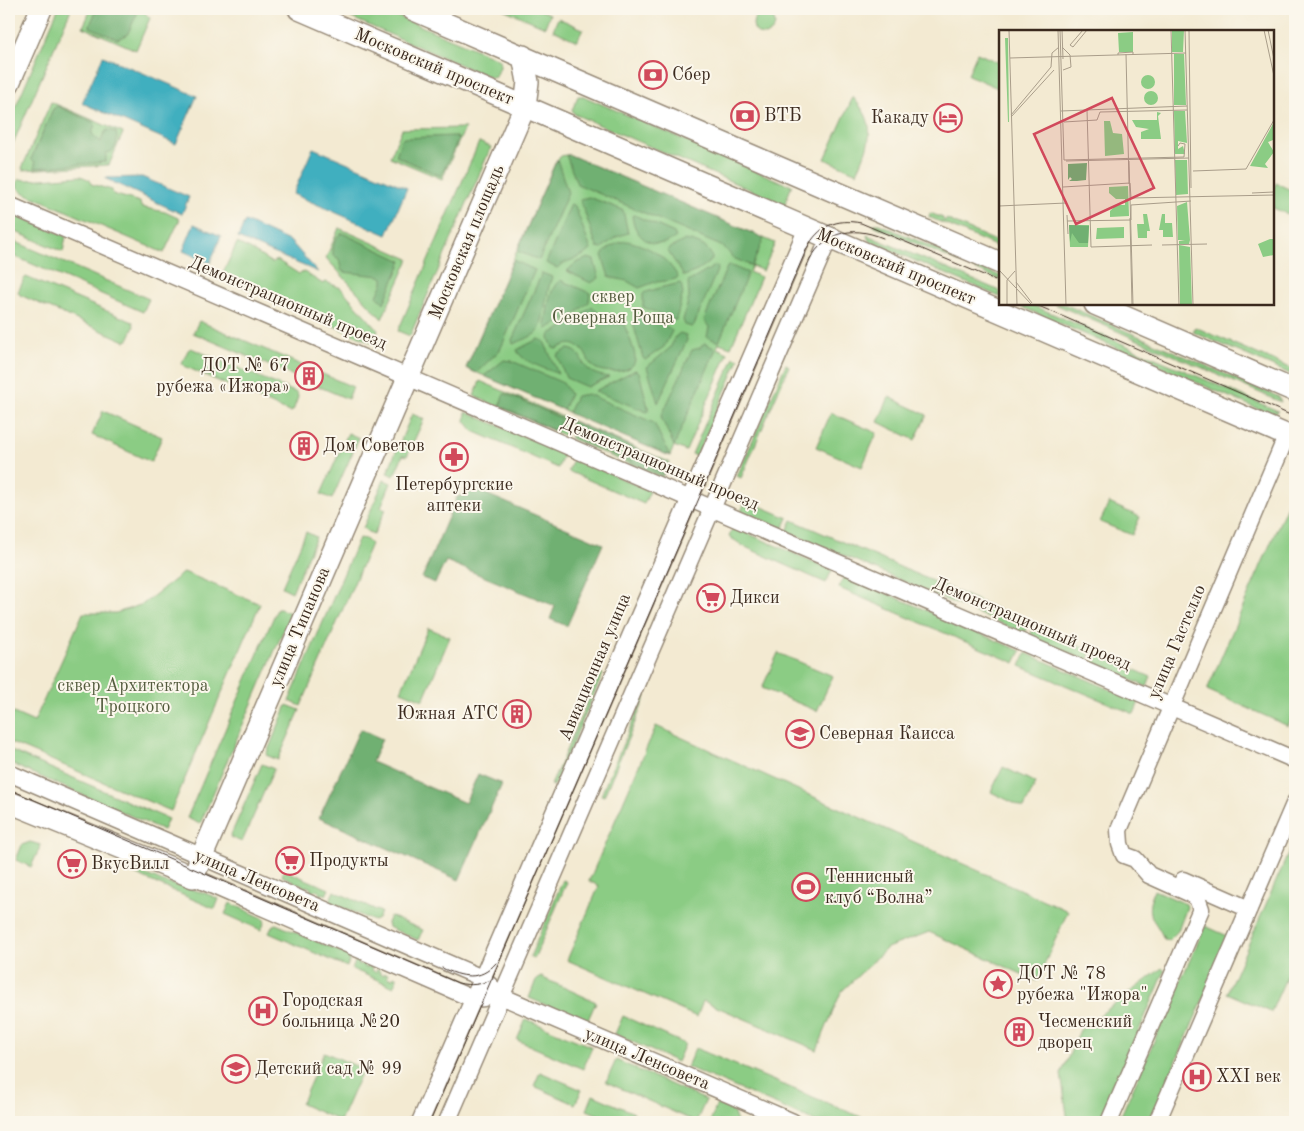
<svg xmlns="http://www.w3.org/2000/svg" width="1304" height="1131" font-family="'Old Standard TT',serif">
<style>
.green{fill:#8bcc84;stroke:#637b51}
.forest{fill:#70b072;stroke:#566d48}
.water{fill:#41afbf;stroke:#3e6c6e}
.lines{fill:none;stroke-linecap:round;stroke-linejoin:round}
.minor-casing{stroke:#978a78;stroke-width:19}
.major-casing{stroke:#978a78;stroke-width:24}
.minor{stroke:#fff;stroke-width:16}
.major{stroke:#fff;stroke-width:21}
.tram{stroke:#3b2a1e;stroke-width:1}
.labels{text-anchor:middle;dominant-baseline:central;stroke-width:4;stroke-linejoin:round;paint-order:stroke}
.street-label{font-size:18px;fill:#3b2a1e;stroke:#fbf7ec}
.poi-label{font-size:18px;fill:#3b2a1e;stroke:#fbf7ec;text-anchor:start}
.park-label{font-size:18px;fill:#535b3d;stroke:#fbf7ec}
.inset-road{fill:none;stroke:#a99d8a;stroke-width:1}
.view{fill:#d1495b;fill-opacity:0.15;stroke:#d1495b;stroke-width:2.5}
.inset-edge{fill:none;stroke:#3b2a1e;stroke-width:2.5}
</style>
<rect width="100%" height="100%" fill="#fbf7ec"/>
<filter id="ink" filterUnits="userSpaceOnUse"><feTurbulence type="fractalNoise" baseFrequency=".02" numOctaves="2"/><feDisplacementMap in="SourceGraphic" scale="10" xChannelSelector="R" yChannelSelector="G"/><feConvolveMatrix kernelMatrix="1 2 1 2 8 2 1 2 1" color-interpolation-filters="sRGB"/></filter>
<filter id="wash" filterUnits="userSpaceOnUse"><feTurbulence type="fractalNoise" baseFrequency=".0096" numOctaves="4" result="noise"/><feDisplacementMap in="SourceGraphic" scale="20" xChannelSelector="R" yChannelSelector="G"/><feGaussianBlur stdDeviation="1.12" result="paint"/><feColorMatrix in="noise" values="0 0 0 0 0 0 0 0 0 0 0 0 0 0 0 0 0 1.4 0 .05"/><feComposite in="paint" operator="in"/></filter>
<g filter="url(#wash)">
<rect width="100%" height="100%" fill="#f3ead2"/>
<path class="green" d="M58,9H71L9,153V122Z
M91,9H141L150,18L136,50L83,27Z
M336,9H381L496,58L500,61V67L496,77L491,78L340,13Z
M503,9H538L550,14L545,27Z
M753 24a11 11 0 1 1 22 0a11 11 0 1 1-22 0Z
M558,18L583,29L577,41L553,30Z
M977,53L1000,63V89L968,75Z
M578,96H583L786,184L792,185L784,206L781,203L574,114L572,110Z
M853,97C857,103 863,109 866,116C875,135 864,156 857,173L825,159Z
M51,102L123,133L109,165L23,170L22,168Z
M465,128L442,179L390,157L402,129Z
M479,142L491,147L410,336L398,331Z
M566,155H570L775,243L763,271L752,266L749,272L761,277L731,347L719,343L717,348L728,353L686,451L674,446L670,456L466,368L556,161L561,156Z
M81,176L90,180L91,184L112,190L113,194L140,202L141,207L165,212L180,219L164,253L22,192L17,187V181L20,179L27,180Z
M1276,183L1295,192V217L1273,208V190Z
M9,212L66,236L63,252L9,229Z
M930,213L943,218V220L945,221L946,219L1000,243V248L929,217Z
M875,224H879L1000,276V280L873,225Z
M339,228L409,259L382,319L326,258Z
M867,235L1000,291V297L869,241Z
M9,239L149,299L143,312L9,254Z
M237,243L250,249L272,263L277,260L299,274L304,272L323,284L326,282L341,288L378,330L373,343L221,277Z
M26,277L133,322L134,326L128,340L125,341L20,295L18,292L24,279Z
M1015,304H1030L1278,411L1274,416Z
M1055,304H1064L1279,397L1281,402Z
M199,321L353,387L348,399L193,333Z
M1195,327L1232,343L1233,345L1234,344L1295,370V376L1193,332Z
M191,348L297,393L298,397L293,411L289,412L184,366L182,363L188,350Z
M734,357L739,359L697,456L692,454Z
M786,364L789,366L741,478L737,476Z
M480,381L563,417L565,436L474,396Z
M889,397L927,415L915,440L878,422Z
M103,411L162,437L151,462L92,435Z
M466,412L564,453L558,468L473,431L465,421Z
M831,413L877,433L862,467L816,447Z
M412,414L424,419L407,456L403,455L394,476L387,473Z
M570,420L669,462L662,478L571,439Z
M348,433L359,438L332,499L321,494Z
M574,458L650,491L644,504L568,471Z
M384,480L391,483L381,507L386,509L374,534L368,532L363,528Z
M1295,487V710L1288,726L1207,690Z
M746,500L788,518L783,529L741,511Z
M1109,503L1140,517L1132,535L1100,522Z
M792,520L1029,623L1025,634L787,531Z
M733,527L832,570L826,583L743,546L736,541L729,537Z
M306,532L316,537L292,592L282,587Z
M359,538L366,539L371,544L301,706L289,701Z
M184,572L260,604L171,811L9,742V711L34,722L83,613H116L143,604Z
M844,575L1021,651L1015,663L839,588Z
M277,609H280L291,613L200,824L187,818Z
M1034,626L1091,651L1087,661L1030,636Z
M428,628L450,637L423,700L401,691Z
M778,653L833,676L817,711L762,688Z
M1026,653L1139,702L1134,714L1020,666Z
M1097,653L1151,677L1147,687L1093,663Z
M600,673L603,674L554,786L551,785Z
M644,695L646,696L604,796L601,795Z
M287,705L300,710L278,760L266,755Z
M656,726L1068,911L1037,981L929,932L887,948L841,992L817,1050L703,1001L697,1017L567,960L599,886L589,881Z
M9,750L168,819L163,830L9,763Z
M262,764L274,769L242,842L230,837Z
M1003,767L1036,783L1024,808L991,792Z
M1295,838V957L1271,1012L1227,993Z
M30,842L41,845L31,867L16,860L22,845Z
M120,863L163,882L205,893L219,899L215,909L118,867Z
M284,870L329,889L326,895L323,893L321,896L319,895L320,892L315,890L313,892L310,891L311,888L306,886L305,889L302,887L303,885L298,883L297,885L294,884V881L282,876Z
M563,880L567,882L534,959L530,957Z
M1154,890L1186,904L1187,907L1178,931L1168,941L1164,939C1154,915 1143,919 1154,890Z
M334,891L381,912L378,919L374,921L329,902Z
M230,903L263,918L265,922L261,930L225,914Z
M390,916L423,930L418,940L388,927L387,923Z
M276,924L351,956L347,967L269,933L273,925Z
M1205,926L1230,937L1150,1122H1118Z
M356,960L359,961L358,964L361,965L362,962L365,964L364,967L367,968L368,966L372,967L371,970L376,972L377,969L380,971L379,973L384,975L385,973L388,974L387,977L392,979L394,976L397,978L394,987L352,969Z
M1162,968L1165,971L1099,1122H1068L1061,1074L1080,1030Z
M541,977L596,1002L587,1022L529,998L536,980Z
M623,1016L685,1044L677,1062L615,1034Z
M526,1019L592,1047L583,1069L517,1040Z
M695,1048L873,1122H817L687,1067Z
M324,1052L363,1069L340,1121L301,1104Z
M616,1060L706,1100L696,1122L606,1082Z
M540,1072L582,1090L575,1104L534,1086Z
M593,1095L634,1113L630,1122H615L587,1110Z
M717,1104L733,1111L737,1122H710Z"/>
<path class="forest" d="M97,9H134L137,14L127,35L117,39L90,27V25Z
M57,106L93,122L95,124L92,134L101,142L103,135L107,130L116,132C118,139 117,147 111,152L106,153V162L35,168V162L31,159L53,109Z
M454,136L458,138V140L441,176L396,156L401,140L404,138Z
M566,155H570L764,238L752,266L733,258L726,249L721,246L577,184Z
M557,159L568,193L539,260L517,251Z
M589,197L623,210L628,233L616,237L602,248L597,247L580,199Z
M571,204L575,206L591,250C582,259 567,259 557,268L546,263Z
M634,215L674,233L676,237C656,252 635,240 632,216Z
M342,233L402,261L384,303L377,296L383,283V278L380,276L343,272L341,269L339,259L333,255C333,246 334,238 342,233Z
M685,240C697,242 712,247 712,260L697,271L684,276L667,250Z
M627,241C649,246 665,256 677,275L678,278L668,281L655,282L639,288L627,281L609,277L602,255C608,247 618,242 627,241Z
M588,258L594,260L599,278L591,283L567,271L576,263Z
M513,260L535,270L500,350L476,373L466,368Z
M729,265L748,273L719,342L707,337L709,327L704,320L727,267Z
M715,266H717L718,268L694,325L692,327L685,325L683,320L689,298L688,282Z
M542,273L552,277C546,291 544,323 538,331C533,337 520,341 513,344L512,340Z
M560,280L590,293L589,302L574,315L546,329L545,325C548,311 548,289 560,280Z
M681,283L683,293L676,320H673L643,307V293L663,287Z
M592,306L604,319L611,322L624,324C627,333 635,349 635,358C636,374 604,374 595,368C586,363 589,351 575,345C568,343 562,346 556,349L553,348L549,338L550,334L573,322Z
M643,315L671,329L672,331L664,347L645,360L643,358L633,323L640,316Z
M680,333L686,335L687,340L658,403L647,367L670,348L676,336Z
M538,339L544,341L558,374C547,369 520,361 517,350Z
M704,343L716,349L674,446L661,417L692,350L700,348Z
M568,349C582,351 579,360 587,368C592,374 601,376 609,377L587,387L566,378L557,355Z
M504,360L512,361L563,383L570,394L563,410L484,376Z
M635,370L639,372L649,411L647,412L595,391Z
M506,394L561,418L558,430L556,431L500,406L503,395Z
M588,394L654,423L670,456L568,413L576,396Z
M573,422L665,462L666,464L662,475L574,438L572,436L571,423Z
M477,490L603,544L567,626L550,619L555,606L446,561L435,583L422,578L457,497Z
M360,729L382,739L372,762L465,803L478,774L502,784L459,880L319,818Z"/>
<path class="water" d="M103,56L197,96L176,144L82,103Z
M313,148L407,188L387,235L293,194Z
M142,177L189,197L182,214L104,178Z
M245,221L291,242L318,272L238,238Z
M194,224L221,236L210,263L183,251Z"/>
</g>
<g filter="url(#ink)">
<g class="lines">
<defs>
<path id="minor" d="M9,205L1295,760
M9,773L482,978L501,996L793,1122
M193,877L473,999L484,998
M1183,880L1249,909
M420,1122L807,228
M447,1122L829,238
M1109,1122L1201,909L1197,898L1191,894L1149,875L1135,859L1124,855L1120,844L1119,830L1287,435
M1157,1122L1295,802"/>
<path id="major" d="M299,9L1295,439
M412,9L1000,263
M9,83L41,9
M1095,304L1295,391
M9,802L193,877L525,106L528,82L523,56"/>
</defs>
<use href="#minor" class="minor-casing"/>
<use href="#major" class="major-casing"/>
<use href="#minor" class="minor"/>
<use href="#major" class="major"/>
<path class="tram" d="M807,266C821,233 850,224 883,238
M1034,304L1295,417
M9,789L458,983C471,986 481,985 493,979
M442,968C462,977 480,982 496,963
M430,1122L807,248C819,226 836,218 861,223L1000,282"/>
</g>
</g>
<defs>
<symbol id="bank-ring" viewBox="-11 -11 22 22"><circle r="9.5" fill="#fbf7ec" stroke="#d1495b" stroke-width="1.5"/><path d="M-6-4H6V4H-6ZM0-2.3a2.3 2.3 0 1 0 0 4.6a2.3 2.3 0 1 0 0-4.6Z" fill="#d1495b"/></symbol>
<symbol id="hotel-ring" viewBox="-11 -11 22 22"><circle r="9.5" fill="#fbf7ec" stroke="#d1495b" stroke-width="1.5"/><path d="M-6-4.5h1.5V1H6V5H4.5V3h-9V5H-6ZM-4 0a1.8 1.8 0 1 1 3.6 0ZM.5 0V-2.5h3Q6-2.5 6 0Z" fill="#d1495b"/></symbol>
<symbol id="building-ring" viewBox="-11 -11 22 22"><circle r="9.5" fill="#fbf7ec" stroke="#d1495b" stroke-width="1.5"/><path d="M-4-6H4V6H1V3H-1V6H-4ZM-2.5-4.3h1.7v1.8h-1.7ZM.8-4.3h1.7v1.8H.8ZM-2.5-1h1.7V.8h-1.7ZM.8-1h1.7V.8H.8Z" fill="#d1495b"/></symbol>
<symbol id="pharmacy-ring" viewBox="-11 -11 22 22"><circle r="9.5" fill="#fbf7ec" stroke="#d1495b" stroke-width="1.5"/><path d="M-2-6h4v4h4v4h-4v4h-4v-4h-4v-4h4Z" fill="#d1495b"/></symbol>
<symbol id="supermarket-ring" viewBox="-11 -11 22 22"><circle r="9.5" fill="#fbf7ec" stroke="#d1495b" stroke-width="1.5"/><path d="M-6-5.5h2.5l.6 2H6L4.5 2H-2.5L-4.4-4H-6ZM-1.5 3.2a1.3 1.3 0 1 0 .1 0ZM3 3.2a1.3 1.3 0 1 0 .1 0Z" fill="#d1495b"/></symbol>
<symbol id="school-ring" viewBox="-11 -11 22 22"><circle r="9.5" fill="#fbf7ec" stroke="#d1495b" stroke-width="1.5"/><path d="M0-5L7-2L0 1L-7-2ZM-4 1L0 2.5L4 1V4Q0 6-4 4Z" fill="#d1495b"/></symbol>
<symbol id="stadium-ring" viewBox="-11 -11 22 22"><circle r="9.5" fill="#fbf7ec" stroke="#d1495b" stroke-width="1.5"/><path d="M0-5a6.5 5 0 1 0 0 10a6.5 5 0 1 0 0-10ZM-3.5-1.8h7v3.6h-7Z" fill="#d1495b"/></symbol>
<symbol id="sight-ring" viewBox="-11 -11 22 22"><circle r="9.5" fill="#fbf7ec" stroke="#d1495b" stroke-width="1.5"/><path d="M0-6L1.8-2.2L6-1.7L2.9 1.2L3.7 5.4L0 3.3L-3.7 5.4L-2.9 1.2L-6-1.7L-1.8-2.2Z" fill="#d1495b"/></symbol>
<symbol id="hospital-ring" viewBox="-11 -11 22 22"><circle r="9.5" fill="#fbf7ec" stroke="#d1495b" stroke-width="1.5"/><path d="M-5-5h3v3.5h4V-5h3V5h-3V1.5h-4V5h-3Z" fill="#d1495b"/></symbol>
</defs>
<g fill-rule="evenodd">
<use href="#bank-ring" x="637" y="59" width="32" height="32"/>
<use href="#bank-ring" x="729" y="100" width="32" height="32"/>
<use href="#hotel-ring" x="932" y="102" width="32" height="32"/>
<use href="#building-ring" x="293" y="360" width="32" height="32"/>
<use href="#building-ring" x="288" y="430" width="32" height="32"/>
<use href="#pharmacy-ring" x="438" y="441" width="32" height="32"/>
<use href="#supermarket-ring" x="695" y="582" width="32" height="32"/>
<use href="#building-ring" x="501" y="698" width="32" height="32"/>
<use href="#school-ring" x="784" y="718" width="32" height="32"/>
<use href="#supermarket-ring" x="274" y="845" width="32" height="32"/>
<use href="#supermarket-ring" x="56" y="848" width="32" height="32"/>
<use href="#stadium-ring" x="790" y="871" width="32" height="32"/>
<use href="#sight-ring" x="982" y="968" width="32" height="32"/>
<use href="#hospital-ring" x="247" y="995" width="32" height="32"/>
<use href="#building-ring" x="1003" y="1016" width="32" height="32"/>
<use href="#school-ring" x="220" y="1053" width="32" height="32"/>
<use href="#hospital-ring" x="1181" y="1061" width="32" height="32"/>
</g>
<g class="labels">
<g class="street-label">
<text transform="translate(434 67) rotate(23)">Московский проспект</text>
<text transform="translate(467 242) rotate(-67)">Московская площадь</text>
<text transform="translate(896 267) rotate(23)">Московский проспект</text>
<text transform="translate(288 303) rotate(23)">Демонстрационный проезд</text>
<text transform="translate(660 464) rotate(23)">Демонстрационный проезд</text>
<text transform="translate(1032 624) rotate(23)">Демонстрационный проезд</text>
<text transform="translate(300 627) rotate(-67)">улица Типанова</text>
<text transform="translate(1177 642) rotate(-67)">улица Гастелло</text>
<text transform="translate(595 667) rotate(-67)">Авиационная улица</text>
<text transform="translate(257 881) rotate(23)">улица Ленсовета</text>
<text transform="translate(647 1059) rotate(23)">улица Ленсовета</text>
</g>
<g class="poi-label">
<text x="672" y="75">Сбер</text>
<text x="764" y="116">ВТБ</text>
<text x="929" y="118" text-anchor="end">Какаду</text>
<text x="290" y="366" text-anchor="end">ДОТ № 67<tspan x="290" dy="21">рубежа «Ижора»</tspan></text>
<text x="323" y="446">Дом Советов</text>
<text x="454" y="485" text-anchor="middle">Петербургские<tspan x="454" dy="21">аптеки</tspan></text>
<text x="730" y="598">Дикси</text>
<text x="498" y="714" text-anchor="end">Южная АТС</text>
<text x="819" y="734">Северная Каисса</text>
<text x="309" y="861">Продукты</text>
<text x="91" y="864">ВкусВилл</text>
<text x="825" y="877">Теннисный<tspan x="825" dy="21">клуб “Волна”</tspan></text>
<text x="1017" y="974">ДОТ № 78<tspan x="1017" dy="21">рубежа "Ижора"</tspan></text>
<text x="282" y="1001">Городская<tspan x="282" dy="21">больница №20</tspan></text>
<text x="1038" y="1022">Чесменский<tspan x="1038" dy="21">дворец</tspan></text>
<text x="255" y="1069">Детский сад № 99</text>
<text x="1216" y="1077">XXI век</text>
</g>
<g class="park-label">
<text x="613" y="297">сквер<tspan x="613" dy="21">Северная Роща</tspan></text>
<text x="133" y="686">сквер Архитектора<tspan x="133" dy="21">Троцкого</tspan></text>
</g>
</g>
<g transform="translate(999 30)">
<rect width="275" height="275" fill="#f3ead2"/>
<path d="M173,0H185L184,22H173ZM134,2V22H120L119,3ZM6,8H9L10,92H9ZM175,24H185L187,75H175ZM142 52a7 7 0 1 1 14 0a7 7 0 1 1-14 0ZM145 68a7 7 0 1 1 14 0a7 7 0 1 1-14 0ZM175,81H186L188,113L179,111V119L184,116L186,124H176ZM158,82L162,83L159,86L162,109H142V102L150,99L137,97L133,90H158ZM105,91H111L114,103L123,104L125,124L106,126ZM275,92L274,110L269,112L275,122L266,134L269,138L251,136ZM176,130H188L189,164L177,165ZM129,156L130,186L111,187V181L117,175H126V169H117L110,163V157ZM188,172L191,210L190,214H180V211L186,210H179L178,176ZM144,184H148L151,201H148V208H139L138,194H145ZM163,184H166V193H173L174,207H164V200H160ZM70,195H90L89,217H71ZM125,197V208L97,209L98,198ZM271,209H275V225L264,227L259,214ZM180,215L191,217L193,275H181Z" fill="#8bcc84"/>
<path d="M88,133L87,150L78,151V146V151H70L73,149L71,147L69,150V134ZM70,195L90,196L89,213H80L73,203L71,212Z" fill="#70b072"/>
<path class="inset-road" d="M10,0L18,275M59,0L67,275M61,0L65,130L185,127L186,114L181,113L179,116M63,0L64,29M84,0L71,15L74,17L88,0M172,0L180,275M186,0L194,275M190,0L192,158M265,0L275,46M269,0L275,29M63,17L71,25L72,37L64,40M127,24L130,154M119,25V23L134,22V25M11,28L187,23M52,37L53,23L60,17M88,80L92,217L153,215M62,81L188,76M12,85L52,37M12,87L55,40M65,92L98,90L101,82L188,80M127,128L130,131L134,275M67,131L190,128M194,141L247,139L275,90M64,157L131,153L132,168L275,165M253,163L275,162M0,176L67,173M68,185L69,204M131,188L133,275M68,191L132,190V175L192,171M163,215L208,214M0,240L33,275M17,252L33,273M8,275V250L16,241"/>
<path class="view" d="M113,68L155,158L77,194L35,104Z"/>
<rect width="275" height="275" class="inset-edge"/>
</g>
<rect width="1304" height="1131" fill="none" stroke="#fbf7ec" stroke-width="30"/>
</svg>
